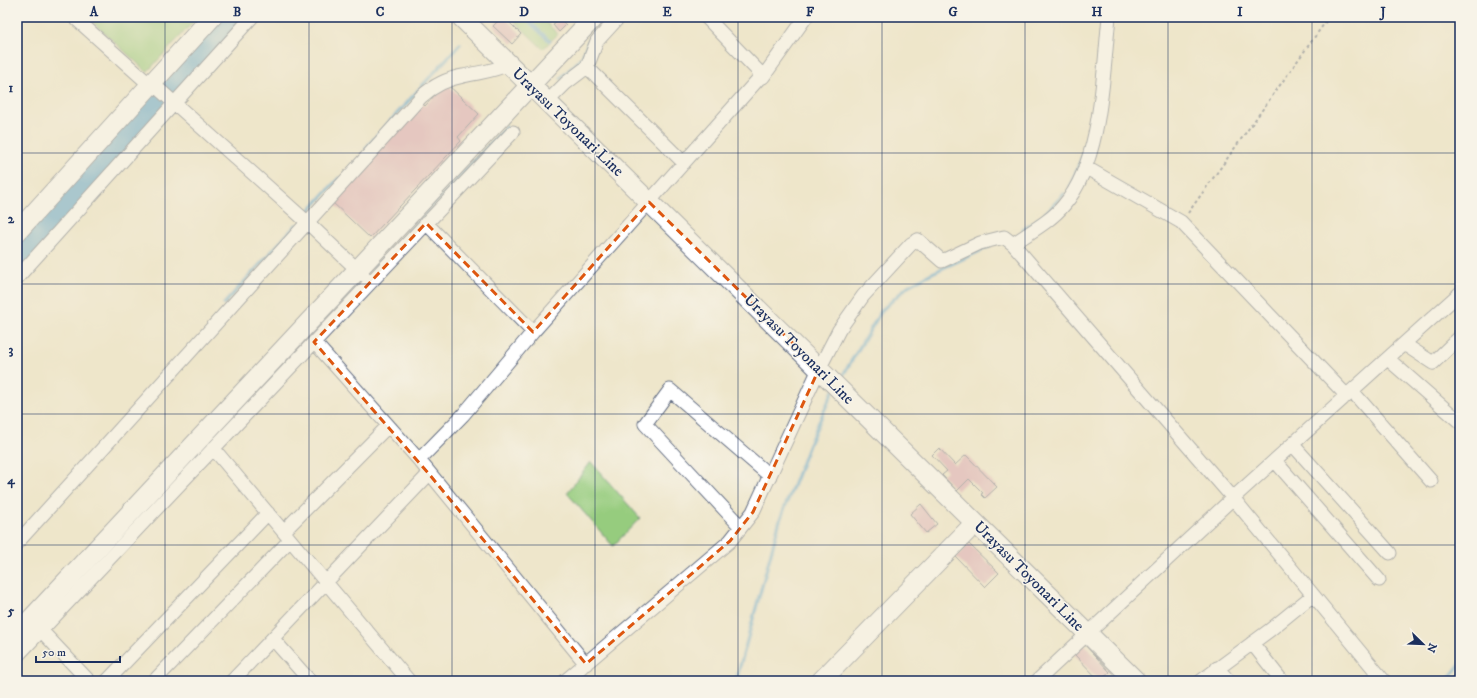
<svg xmlns="http://www.w3.org/2000/svg" width="1477" height="698" font-family="'IM FELL DW Pica',serif">
<style>
.green{fill:#96cc7e;stroke:#587e6e}
.lines{fill:none;stroke-linecap:round;stroke-linejoin:round}
.stream{stroke:#59a3d0;stroke-width:3.5}
.river{stroke:#59a3d0;stroke-width:20}
.building{fill:#d9a3b3}
.street-casing{stroke:#656f84;stroke-width:15}
.secondary-casing{stroke:#656f84;stroke-width:21}
.path{stroke:#656f84;stroke-width:2;stroke-dasharray:3 3;stroke-linecap:butt}
.street{stroke:#fff;stroke-width:13}
.secondary{stroke:#fff;stroke-width:19}
.marked{fill:none;stroke:#de5710;stroke-width:3;stroke-dasharray:8 5;stroke-linejoin:round}
.grid{fill:none;stroke:#1b2f5e;stroke-width:1;stroke-opacity:0.55}
.labels{text-anchor:middle;dominant-baseline:central;stroke-width:3;stroke-linejoin:round;paint-order:stroke}
.street-label{font-size:16px;fill:#1b2f5e;stroke:#f7f3e8}
.neatline{fill:none;stroke:#1b2f5e;stroke-width:1.5}
.grid-label{font-size:13px;text-anchor:middle;font-weight:bold;fill:#1b2f5e}
</style>
<rect width="100%" height="100%" fill="#f7f3e8"/>
<filter id="ink" filterUnits="userSpaceOnUse"><feTurbulence type="fractalNoise" baseFrequency=".025" numOctaves="2"/><feDisplacementMap in="SourceGraphic" scale="8" xChannelSelector="R" yChannelSelector="G"/><feConvolveMatrix kernelMatrix="1 2 1 2 8 2 1 2 1" color-interpolation-filters="sRGB"/></filter>
<filter id="wash" filterUnits="userSpaceOnUse"><feTurbulence type="fractalNoise" baseFrequency=".012" numOctaves="4" result="noise"/><feDisplacementMap in="SourceGraphic" scale="16" xChannelSelector="R" yChannelSelector="G"/><feGaussianBlur stdDeviation="0.9" result="paint"/><feColorMatrix in="noise" values="0 0 0 0 0 0 0 0 0 0 0 0 0 0 0 0 0 1.4 0 .05"/><feComposite in="paint" operator="in"/></filter>
<g filter="url(#wash)">
<rect width="100%" height="100%" fill="#eee6cb"/>
<path class="green" d="M87,17H198L147,72Z
M510,17H541L558,34L543,49Z
M591,462L640,518L613,546L567,493Z"/>
<g class="lines">
<path class="stream" d="M524,17L550,41
M483,18L484,17
M561,78L582,58L589,40L594,35
M366,148L460,44
M1070,186L1083,155
M308,212L339,178
M1023,230L1044,215L1064,194
M374,268L506,127
M224,304L296,225
M840,380L882,310L908,286L930,274L989,247
M145,511L356,286
M17,646L23,640
M736,681L780,520L810,442L833,391
M1447,681L1460,664"/>
<path class="river" d="M17,259L236,17"/>
</g>
<g id="blocks">
<path class="building" d="M502,17H504L521,34L512,44L493,26Z
M559,18L566,25L559,32L553,25Z
M446,83L479,114L458,137L461,141L370,238L331,201L421,102L425,106Z
M939,448L955,465L966,455L997,487L985,498L981,494L983,493L969,479L957,491L942,475L947,471L932,455Z
M921,504L937,524L926,533L910,514Z
M969,544L999,573L985,587L956,557Z
M1082,642L1110,672L1100,681L1072,652Z"/>
</g>
</g>
<g filter="url(#ink)">
<use href="#blocks" fill-opacity="0" stroke="#656f84" stroke-width="1"/>
<g class="lines">
<defs>
<path id="street" d="M74,17L150,85
M706,17L762,75
M587,67L684,163
M152,83L307,222L363,275
M548,101L566,83L587,67L597,41L619,17
M1085,167L1181,222L1347,396
M426,223L533,332
M1013,244C1030,232 1051,221 1064,205C1102,161 1103,73 1109,17
M17,278L252,17
M314,342L419,460L586,664
M1404,344L1433,363L1460,337
M1388,359L1460,422
M1352,391L1431,481
M1293,445L1390,553
M213,448L409,681
M419,460L463,415L533,332L762,75L763,77L806,17
M1275,461L1379,580
M740,526L645,424L670,390L770,476
M284,531L388,426
M17,543L421,97C433,86 446,79 463,76C479,72 493,72 508,64
M35,624L89,681
M273,639L310,681
M1252,643L1282,681
M17,656L513,132
M1217,668L1229,681
M107,681L268,513
M154,681L290,540
M232,681L429,474
M565,681L730,541L753,512L819,369L839,330L863,296L911,244L918,240L942,261L980,243L1004,237L1013,244L1233,498L1384,681
M1037,681L1233,498L1460,293
M1201,681L1270,630L1313,595
M1458,681L1460,678"/>
<path id="secondary" d="M461,17L1136,681
M17,232L212,17
M17,634L594,17
M821,681L975,523"/>
</defs>
<use href="#street" class="street-casing"/>
<use href="#secondary" class="secondary-casing"/>
<path class="path" d="M1188,213L1329,17"/>
<use href="#street" class="street"/>
<use href="#secondary" class="secondary"/>
</g>
</g>
<path d="M0 0H1477V698H0ZM649,202L819,369L753,512L730,541L586,664L429,474L314,342L426,223L533,332Z" fill="#eee6cb" fill-opacity=".55" fill-rule="evenodd"/>
<path class="marked" d="M649,202L819,369L753,512L730,541L586,664L429,474L314,342L426,223L533,332Z"/>
<path class="grid" d="M165,17V681M309,17V681M452,17V681M595,17V681M738,17V681M882,17V681M1025,17V681M1168,17V681M1312,17V681M17,153H1460M17,284H1460M17,414H1460M17,545H1460"/>
<g class="labels">
<g class="street-label">
<text transform="translate(568 122) rotate(44)">Urayasu Toyonari Line</text>
<text transform="translate(799 349) rotate(45)">Urayasu Toyonari Line</text>
<text transform="translate(1029 576) rotate(45)">Urayasu Toyonari Line</text>
</g>
</g>
<rect width="1477" height="698" fill="none" stroke="#f7f3e8" stroke-width="44"/>
<g transform="translate(1423 644) rotate(113)" stroke="#f7f3e8" stroke-width="3" paint-order="stroke">
<path d="M0-3L7 15L0 10L-7 15Z" fill="#1b2f5e"/>
<text y="-6" font-size="11" font-weight="bold" text-anchor="middle" fill="#1b2f5e">N</text>
</g>
<path d="M36 656v6h84v-6" fill="none" stroke="#1b2f5e" stroke-width="2"/>
<text x="42" y="656" font-size="12" fill="#1b2f5e" stroke="#f7f3e8" stroke-width="3" paint-order="stroke">50 m</text>
<rect x="22" y="22" width="1433" height="654" class="neatline"/>
<g class="grid-label">
<text x="94" y="16">A</text>
<text x="237" y="16">B</text>
<text x="380" y="16">C</text>
<text x="524" y="16">D</text>
<text x="667" y="16">E</text>
<text x="810" y="16">F</text>
<text x="953" y="16">G</text>
<text x="1097" y="16">H</text>
<text x="1240" y="16">I</text>
<text x="1383" y="16">J</text>
<text x="11" y="92">1</text>
<text x="11" y="223">2</text>
<text x="11" y="354">3</text>
<text x="11" y="484">4</text>
<text x="11" y="615">5</text>
</g>
</svg>
